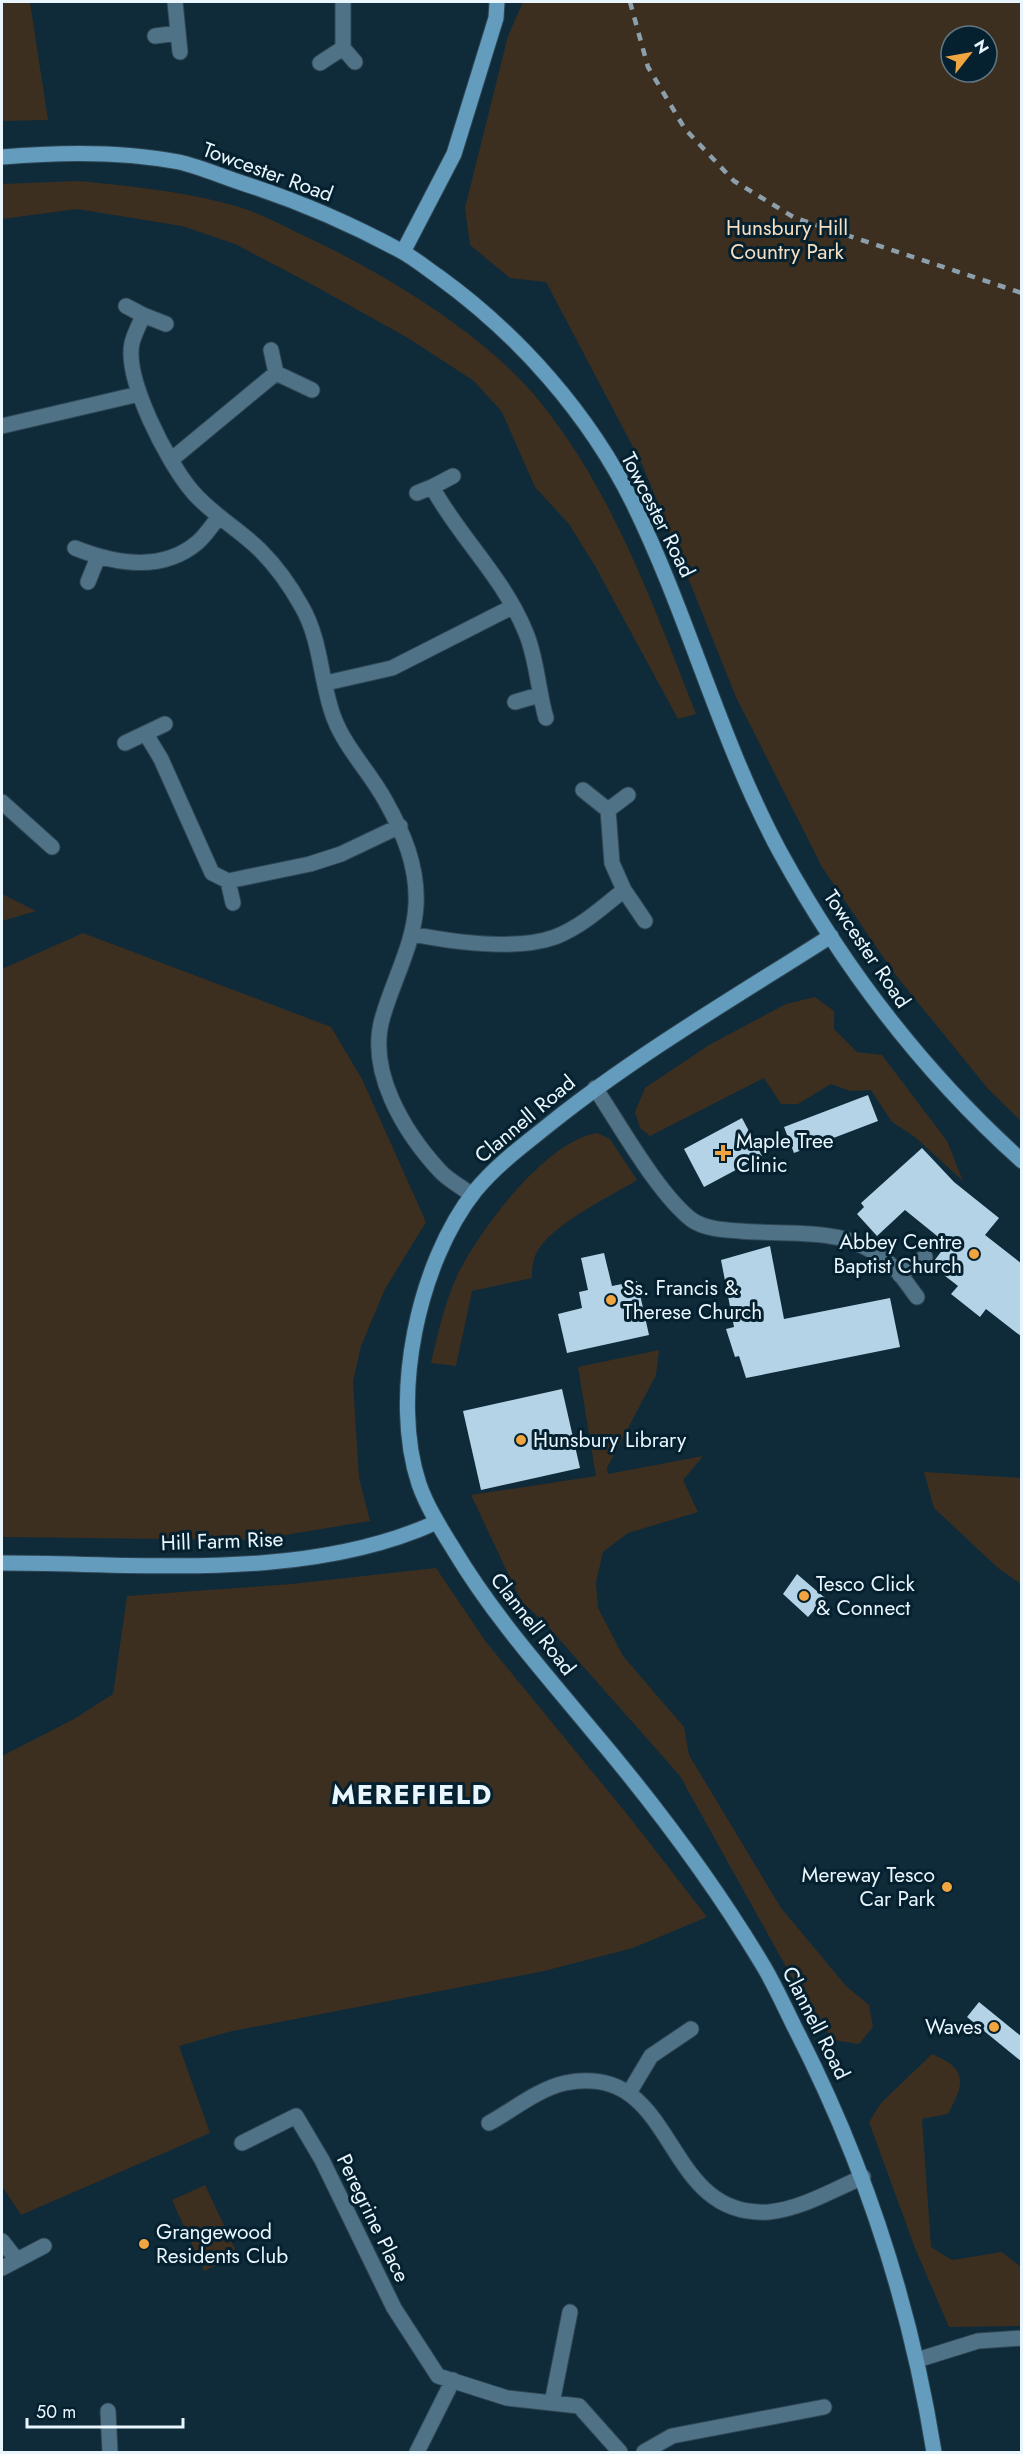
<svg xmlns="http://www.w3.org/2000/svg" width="1023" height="2454" font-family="Jost,sans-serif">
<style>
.green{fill:#3c2f20;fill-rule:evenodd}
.building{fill:#b4d3e6}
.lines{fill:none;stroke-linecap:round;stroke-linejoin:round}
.street-casing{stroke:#2e4755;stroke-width:17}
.secondary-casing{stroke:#2e4755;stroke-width:17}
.street{stroke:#507286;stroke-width:15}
.secondary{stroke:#649cbd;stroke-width:15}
.rail{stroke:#8c9faa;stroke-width:4.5;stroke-dasharray:8 8;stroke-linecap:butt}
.poi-dot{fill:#f1a540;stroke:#05202e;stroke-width:2}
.labels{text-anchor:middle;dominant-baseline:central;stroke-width:6;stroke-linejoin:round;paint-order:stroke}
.street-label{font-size:21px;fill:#e9f6fe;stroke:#05202e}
.park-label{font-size:21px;fill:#f9dfc1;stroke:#05202e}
.poi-label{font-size:21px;fill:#e9f6fe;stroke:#05202e;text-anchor:start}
.district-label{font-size:27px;font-weight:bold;letter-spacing:1.5px;fill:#e9f6fe;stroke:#05202e}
</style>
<rect width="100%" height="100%" fill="#0f2a39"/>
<path class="green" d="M2,2H30L48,120L2,121Z
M523,2H1021V1121L989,1090L894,973L822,867L736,697L643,466L546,282L510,278L470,245L465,208L508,36ZM951,36H987V72H951Z
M79,181C136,187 194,192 248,210C265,216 282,225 298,233C379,270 485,333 541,403C614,494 654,607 696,714L678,719L595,566L569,524L535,487L502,412L474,381L408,338L313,285L235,244L182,226L77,209L2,219V184Z
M2,894L36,911L2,921Z
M83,933L331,1027L362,1079L426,1222L385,1289L361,1346L353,1382L359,1478L370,1521L255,1540L2,1537V969Z
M815,997L834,1011V1029L857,1052L882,1055L947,1141L963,1181L915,1137L892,1122L871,1090L850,1091L831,1084L798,1104H781L764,1078L650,1136L640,1128L635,1112L645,1088L709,1045L786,1004Z
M597,1133L610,1139L637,1180C608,1198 560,1220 540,1247C533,1256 532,1267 532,1278L472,1291L456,1366L431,1363C438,1333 445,1301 458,1274C480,1229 546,1141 597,1133Z
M659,1350L656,1375L607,1468L608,1474L703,1456L683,1480L698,1512L628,1533L603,1552L596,1582L598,1608L623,1656L684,1727L689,1755L781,1908L846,1986L869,2005L873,2027L859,2044L833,2040L800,1992L680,1776L544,1622L521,1601L471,1495L596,1476L578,1367Z
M924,1472L1021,1478V1584L998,1568L934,1508Z
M436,1568L486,1642L631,1819L707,1917L633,1948L544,1971L228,2032L179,2046L210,2133L21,2215L2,2186V1756L74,1719L113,1694L127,1596L292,1584Z
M932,2054C968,2069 965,2083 948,2114L922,2119L931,2247L952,2260L1002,2252L1021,2267V2326L949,2327L915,2248L869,2122L881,2103Z
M205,2185L238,2255L204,2271L172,2200Z"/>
<path class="building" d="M868,1095L878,1121L794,1153L784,1127Z
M742,1118L762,1156L704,1187L684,1149Z
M922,1148L954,1182L999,1218L985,1235L1022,1264V1337L986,1309L980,1317L951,1294L958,1286L931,1265L947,1244L905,1210L877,1236L857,1214L864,1207L861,1203Z
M770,1246L784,1319L890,1298L900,1347L746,1378L739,1356L735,1357L726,1329L734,1327L721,1260Z
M604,1253L612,1286L637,1281L649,1335L567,1353L558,1314L582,1308L579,1292L588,1290L581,1258Z
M562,1389L580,1468L481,1490L463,1411Z
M797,1574L825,1598L808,1617L783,1594Z
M979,2002L1022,2037V2062L967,2017Z"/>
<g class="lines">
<defs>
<path id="street" d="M175,2L180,52
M343,2V48L355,62
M155,36L178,33
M320,63L343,48
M126,306L143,315
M166,324L143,315C140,324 134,334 132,343C124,379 168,463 192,491C211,514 239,529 260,550C277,567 291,587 302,607C322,642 320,682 334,718C346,749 369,771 385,800C403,832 418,866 416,905C414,944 394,978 383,1016C366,1070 404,1132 440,1171C448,1180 462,1187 472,1195
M271,350L276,373
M2,426L139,394
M171,460L276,373L312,390
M432,487L453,476
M417,493L432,487C460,538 504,578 526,633C537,659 538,691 546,718
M75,548C115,564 162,573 198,542C206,535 212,525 219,517
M88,582L98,557
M326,683L392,668L512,607
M515,702L539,695
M146,734L161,759L212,873L228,881L310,864L341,854L400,826
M125,743L165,724
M583,790L608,810L612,863L624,890L645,921
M2,802L52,847
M608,810L628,795
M228,881L233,903
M412,934C453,942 516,951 555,937C581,927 603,907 624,890
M595,1088C620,1125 658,1194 692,1220C705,1229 725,1230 740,1231C796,1236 846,1224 891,1265C901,1273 909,1287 917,1297
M900,1275L925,1257
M629,2093L651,2056L691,2029
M489,2123C513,2110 538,2089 565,2083C680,2060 659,2219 769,2212C801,2209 833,2190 863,2177
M242,2143L296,2116L322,2160L394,2308L438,2376L507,2398L579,2406L620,2452
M2,2241L17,2260
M2,2268L44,2246
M917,2360L978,2341L1022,2338
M552,2403L570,2312
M108,2411L110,2452
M417,2452L453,2380
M644,2452L672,2436L824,2407"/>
<path id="secondary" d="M2,157C59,152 122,151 179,162C201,167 223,177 245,184C298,201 351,224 401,251C414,258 426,268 439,277C519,335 589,414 633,503C689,617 720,741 780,852C843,967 924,1073 1022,1161
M403,252L454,154L496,18L497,2
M831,936C737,996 639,1053 551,1123C525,1144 497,1164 475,1191C418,1263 390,1397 419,1484C427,1507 441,1529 454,1550C493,1615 542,1670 590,1728C652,1801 711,1879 761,1962C774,1983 784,2006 795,2028C865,2164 910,2302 934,2452
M2,1563C143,1563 306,1582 437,1522"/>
</defs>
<use href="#street" class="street-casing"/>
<use href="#secondary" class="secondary-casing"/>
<use href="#street" class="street"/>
<use href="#secondary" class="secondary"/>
<path class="rail" d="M630,2L648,67L685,129L734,181L795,218L1022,293"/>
</g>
<g class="poi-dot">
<path d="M720 1144h6v6h6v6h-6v6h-6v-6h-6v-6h6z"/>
<circle cx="974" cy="1254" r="6"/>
<circle cx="611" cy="1300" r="6"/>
<circle cx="521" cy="1440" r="6"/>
<circle cx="804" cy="1596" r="6"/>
<circle cx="947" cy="1887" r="6"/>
<circle cx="994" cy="2027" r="6"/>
<circle cx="144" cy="2244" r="6"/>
</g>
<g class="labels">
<g class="street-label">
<text transform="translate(268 172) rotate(20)">Towcester Road</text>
<text transform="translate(658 515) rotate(63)">Towcester Road</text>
<text transform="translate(867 949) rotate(56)">Towcester Road</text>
<text transform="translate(525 1119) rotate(-40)">Clannell Road</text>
<text transform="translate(222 1541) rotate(-2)">Hill Farm Rise</text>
<text transform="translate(533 1624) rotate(52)">Clannell Road</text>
<text transform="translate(816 2023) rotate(63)">Clannell Road</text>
<text transform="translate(373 2218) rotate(64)">Peregrine Place</text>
</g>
<g class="park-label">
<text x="787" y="228">Hunsbury Hill<tspan x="787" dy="24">Country Park</tspan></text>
</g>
<g class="poi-label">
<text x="736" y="1141">Maple Tree<tspan x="736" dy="24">Clinic</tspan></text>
<text x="962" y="1242" text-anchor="end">Abbey Centre<tspan x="962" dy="24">Baptist Church</tspan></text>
<text x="623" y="1288">Ss. Francis &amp;<tspan x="623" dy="24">Therese Church</tspan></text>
<text x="533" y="1440">Hunsbury Library</text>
<text x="816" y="1584">Tesco Click<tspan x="816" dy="24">&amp; Connect</tspan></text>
<text x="935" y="1875" text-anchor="end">Mereway Tesco<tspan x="935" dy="24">Car Park</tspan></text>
<text x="982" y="2027" text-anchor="end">Waves</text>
<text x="156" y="2232">Grangewood<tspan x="156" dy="24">Residents Club</tspan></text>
</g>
<g class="district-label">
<text x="412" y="1794">MEREFIELD</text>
</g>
</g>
<rect width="1023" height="2454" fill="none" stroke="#e9f6fe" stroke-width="6"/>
<g transform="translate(969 54) rotate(59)"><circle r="28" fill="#05202e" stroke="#607681" stroke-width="1.5"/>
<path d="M0-4.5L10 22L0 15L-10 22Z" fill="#f1a540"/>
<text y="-9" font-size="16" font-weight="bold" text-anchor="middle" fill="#e9f6fe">N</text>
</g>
<path d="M27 2418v9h156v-9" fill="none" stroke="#e9f6fe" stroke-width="3"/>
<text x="36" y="2418" font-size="18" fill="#e9f6fe" stroke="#05202e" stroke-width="4.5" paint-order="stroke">50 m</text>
</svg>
